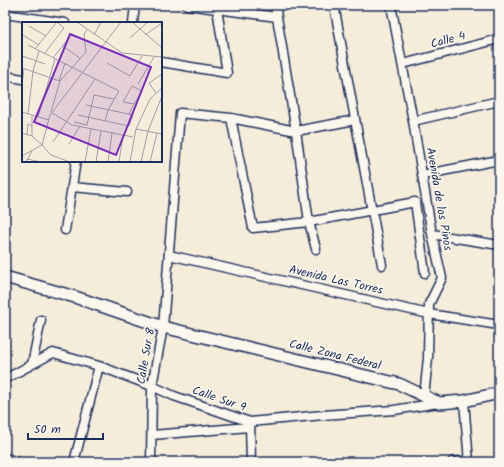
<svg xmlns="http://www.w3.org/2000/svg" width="504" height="467" font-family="Kalam,sans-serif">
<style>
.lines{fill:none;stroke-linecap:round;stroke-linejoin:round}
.minor-casing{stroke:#1b2f5e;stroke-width:11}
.secondary-casing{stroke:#1b2f5e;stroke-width:14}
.minor{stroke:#fbf7ec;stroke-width:8}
.secondary{stroke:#fbf7ec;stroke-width:11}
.labels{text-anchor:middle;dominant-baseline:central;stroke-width:3.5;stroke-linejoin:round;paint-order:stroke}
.street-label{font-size:12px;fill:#1b2f5e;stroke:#fbf7ec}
.inset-road{fill:none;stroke:#9ea0a8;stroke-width:1}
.view{fill:#7b2cbf;fill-opacity:0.15;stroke:#7b2cbf;stroke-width:2}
.inset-edge{fill:none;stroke:#1b2f5e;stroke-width:2}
</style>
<rect width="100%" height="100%" fill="#f6ecda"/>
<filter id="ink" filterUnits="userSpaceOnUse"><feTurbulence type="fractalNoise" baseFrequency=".025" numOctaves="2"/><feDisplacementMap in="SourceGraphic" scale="8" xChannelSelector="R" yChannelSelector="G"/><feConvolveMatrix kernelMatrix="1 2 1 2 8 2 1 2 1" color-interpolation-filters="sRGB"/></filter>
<g filter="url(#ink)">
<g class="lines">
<defs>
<path id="minor" d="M187,5L277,17
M275,5L296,131L309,222L316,249
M334,5L382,265
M391,5L413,121L432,234L442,278L429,304L428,358L424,397
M5,14L65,23
M133,23L135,5
M161,62L227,73L217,9
M403,64L499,39
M5,76L23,79
M231,118L253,228L309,222L415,202L425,273
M413,121L499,101
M422,175L499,160
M72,187L127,192
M65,230L76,161
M432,234L499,245
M169,255L429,314L499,325
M32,364L41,320
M5,379L53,353L99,366L152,386L174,396L250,422L323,415L394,410L438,403
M464,401L469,462
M250,423L251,462
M152,435L249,427
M5,458L18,462
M74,462L99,366
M151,462L152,386L163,327L180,113L231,118L296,131L355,120
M452,462L468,460"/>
<path id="secondary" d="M5,277L75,297L163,327L399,384L439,403L464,401L499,393"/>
</defs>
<use href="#minor" class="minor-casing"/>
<use href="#secondary" class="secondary-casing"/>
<use href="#minor" class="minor"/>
<use href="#secondary" class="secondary"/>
</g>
</g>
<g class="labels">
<g class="street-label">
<text transform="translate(448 40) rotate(-15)">Calle 4</text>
<text transform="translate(439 199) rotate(80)">Avenida de los Pinos</text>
<text transform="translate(336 280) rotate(13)">Avenida Las Torres</text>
<text transform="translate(335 355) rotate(14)">Calle Zona Federal</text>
<text transform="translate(146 356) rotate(-80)">Calle Sur 8</text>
<text transform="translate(219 399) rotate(19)">Calle Sur 9</text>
</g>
</g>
<g transform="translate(22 22)">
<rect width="140" height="140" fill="#f6ecda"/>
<path class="inset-road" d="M55,0L100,31L140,35M110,0L140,26M7,4L24,14M1,13L17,23M72,13L79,0M123,13L140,1M108,16L126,0M6,23L97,69L86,88L83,99M41,24L59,37M13,27L35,0M22,32L42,6L35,0M0,34L23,42M31,36L50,12M85,41L108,54L120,34M0,46L38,59M37,59L43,41M0,62L2,47M116,62L132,35M134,71L127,61L140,52M0,90L27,98M29,90L38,59L64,30L62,12L65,8M30,91L50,103L111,115M6,92L11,49L17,29M107,92L112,82L120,69L110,64L101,80L112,82M10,93V114M56,93L107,104L111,93L64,83M16,95L33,37M52,100L65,103L72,73L92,77M114,107L140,112M0,111L10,114L20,123M5,112L6,102L10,104M31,120L73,57M47,122L58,104M20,123L29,133L48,140M20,123L28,93L99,0M0,134L20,123M5,137L19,140M4,140L10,129M63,140L69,107M74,140L79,109M86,140L90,111M97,140L101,113M108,140L114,107L128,77L140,66M119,140L126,109L140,74M128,140L135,111"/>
<path class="view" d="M48,12L129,45L94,133L12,100Z"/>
<rect width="140" height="140" class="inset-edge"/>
</g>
<rect width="504" height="467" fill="none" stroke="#fbf7ec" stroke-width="20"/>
<rect x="10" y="10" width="484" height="447" fill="none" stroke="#1b2f5e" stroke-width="1.5" filter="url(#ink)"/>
<path d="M28 433v6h75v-6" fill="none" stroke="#1b2f5e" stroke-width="2"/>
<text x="34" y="433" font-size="12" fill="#1b2f5e" stroke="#fbf7ec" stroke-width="3" paint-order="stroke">50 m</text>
</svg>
